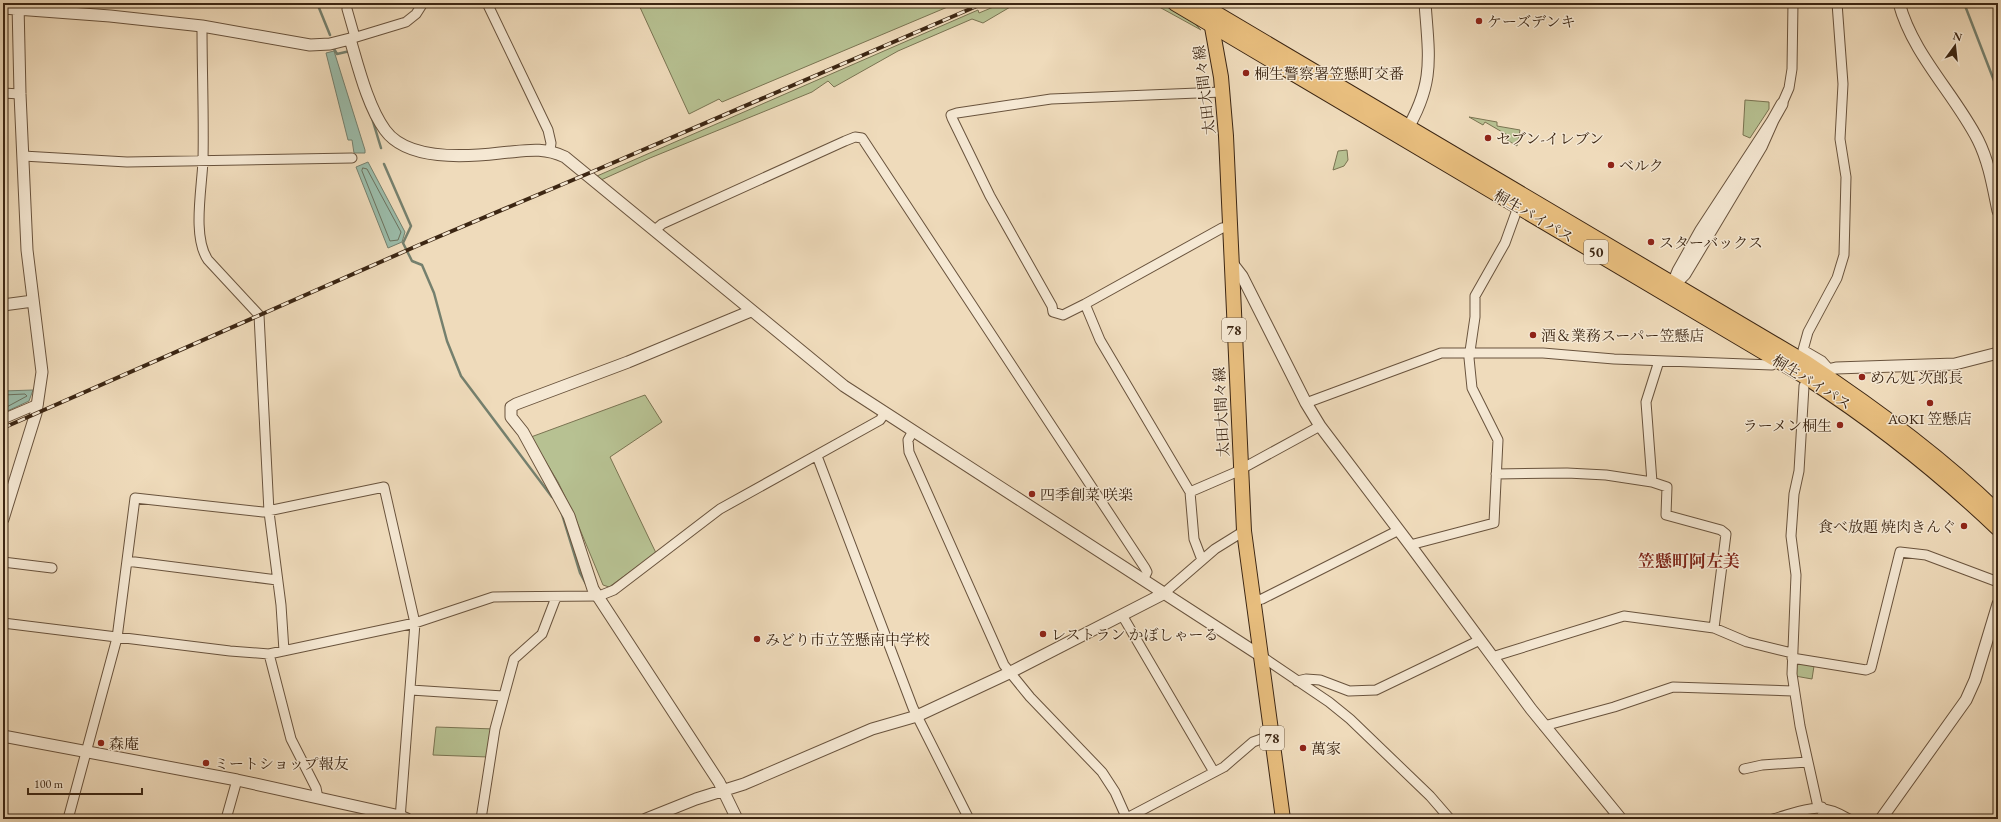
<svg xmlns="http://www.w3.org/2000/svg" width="2001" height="822" font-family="'EB Garamond','Noto Serif JP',serif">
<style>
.green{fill:#b7c192;stroke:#7a7452}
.water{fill:#9bbcaa;stroke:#75806e}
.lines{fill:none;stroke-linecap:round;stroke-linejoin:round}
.shore{stroke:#6c715e;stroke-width:1}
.stream{stroke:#75806e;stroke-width:2.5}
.minor-casing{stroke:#69533d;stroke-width:11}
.tertiary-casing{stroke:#69533d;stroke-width:13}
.primary-casing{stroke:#3c2613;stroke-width:16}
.trunk-casing{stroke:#3c2613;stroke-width:17}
.minor{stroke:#f5e8d3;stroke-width:9}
.tertiary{stroke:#f5e8d3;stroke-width:11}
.primary{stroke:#e8be7e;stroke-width:14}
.trunk{stroke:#e8be7e;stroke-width:15}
.rail-casing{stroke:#3c2613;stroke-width:4}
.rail{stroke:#f5e8d3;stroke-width:2.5;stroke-dasharray:8;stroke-linecap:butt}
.poi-dot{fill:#8f2418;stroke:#f5e8d3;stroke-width:1.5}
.labels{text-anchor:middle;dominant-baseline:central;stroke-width:3;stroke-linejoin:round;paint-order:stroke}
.shield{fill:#f5e8d3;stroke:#74604d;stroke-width:1}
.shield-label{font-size:14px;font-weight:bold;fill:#3c2613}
.poi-label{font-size:15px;fill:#3c2613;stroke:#f5e8d3;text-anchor:start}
.street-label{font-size:15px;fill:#3c2613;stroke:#f5e8d3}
.quarter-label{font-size:17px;font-weight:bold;fill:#7a1f14;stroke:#f5e8d3}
</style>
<rect width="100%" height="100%" fill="#efdbbb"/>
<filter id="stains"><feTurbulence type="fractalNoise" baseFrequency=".005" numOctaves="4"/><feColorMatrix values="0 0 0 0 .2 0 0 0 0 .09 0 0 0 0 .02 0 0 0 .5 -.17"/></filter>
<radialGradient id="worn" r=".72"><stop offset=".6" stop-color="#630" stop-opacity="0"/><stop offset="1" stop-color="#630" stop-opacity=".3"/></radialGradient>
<path class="green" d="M638,3H957L722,102L719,99L689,114Z
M1003,3H1017L983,23L972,19L898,51L834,87L828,81L812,92L650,158L601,180L597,176L978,10L979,13Z
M1152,3H1161L1194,23L1201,30Z
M1745,100L1769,102V109L1750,138L1743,135Z
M1469,117L1497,122V126L1520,130L1517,146L1507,140L1509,136L1485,122L1483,125Z
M1347,150L1348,160L1344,166L1333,170L1338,151Z
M645,395L662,422L610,457L656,553L609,587L603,585L574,515L558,482L531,437Z
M1799,663L1814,666L1812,679L1795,676V667Z
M436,727L495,729L488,757L433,755Z"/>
<path class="water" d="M334,51L365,150V153H354L352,140H348L326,53Z
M368,162L405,232L402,242L388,248L356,167Z
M33,390L29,401L3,413V391Z"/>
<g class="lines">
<path class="shore" d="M363,168L367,169L401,232L398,240L390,241L362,171Z
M3,395L25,394L27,396L3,409"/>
<path class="stream" d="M317,3L330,35
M1964,3L1998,91
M334,49L337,54L350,51
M371,115L381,148
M384,164L411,226L403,243L412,261L422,265L434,293L447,341L461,376L552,497
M561,511L580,573L586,584"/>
<defs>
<path id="minor" d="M487,3L548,130L551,143L550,150
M347,9L355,37
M202,26C202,71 204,116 203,160C202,188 192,237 208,260L259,315L269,512L281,605L284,651
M350,39L406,22L416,14L423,3
M1222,92L1051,99L957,113L951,115L952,118L990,196L1052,306L1053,312L1063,315L1085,304L1222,228L1230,227
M3,93L20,94
M1782,104L1789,88L1792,69L1793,3
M23,156L127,162L352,158
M655,230L662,224L845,141L855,137L862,138L1145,568L1147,572L1143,580
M1085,304L1100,340L1190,492L1234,473L1320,426
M1829,369L1822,361L1803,350L1808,332L1837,278L1844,255L1846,177L1840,139L1843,84L1837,3
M1808,378L1804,386L1799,471L1794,494L1791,536L1796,575L1792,674L1800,726L1818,807
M1306,403L1441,353H1543L1614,359L1772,365L1778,360
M3,419L38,404
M913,431L908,440L909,452L1004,665L1030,697L1102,772L1115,792L1127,819
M817,456L913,708L969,819
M1496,474L1567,473L1606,475L1652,482L1667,487L1666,515L1721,530L1726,534L1714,628
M1652,482L1646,402L1659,361
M1190,492L1194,539L1202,560
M1410,545L1494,523L1498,440L1472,388L1469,358L1475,317V296L1505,243L1518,207
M127,561L277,580
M3,562L52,568
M1163,594L1215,549L1244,531
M1253,601L1262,599L1399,530
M1122,615L1214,772
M3,623L230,651L269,654L415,623L493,597L599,596L614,590L720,509L880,420L885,413
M269,654L291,739L316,788L318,798
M1261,656L1329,702L1350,719L1430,796L1450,819
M1492,657L1624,616L1714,628L1747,642L1792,653
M1792,658L1866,670L1871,668L1900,552L1926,555L1998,582
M1297,681L1306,679L1320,680L1349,691L1376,690L1480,640
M411,690L503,696
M1544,726L1614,707L1673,687L1793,691
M1744,769L1762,765L1808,762
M1822,807L1823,819
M68,819L117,638L135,498L263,512L384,487L415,623L400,819
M226,819L237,780
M481,819L495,729L511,670L514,659L542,634L555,600L557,597
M1125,819L1224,767L1253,742L1272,735
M1773,819C1805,810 1818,800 1849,819"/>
<path id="tertiary" d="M1899,3C1913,55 1954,93 1978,140C1989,162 1993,187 1998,211
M3,8L110,16L202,26L310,45L330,44L350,39C358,66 368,107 385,130C407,161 466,157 500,153C525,151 542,146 565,157L844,386L1261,656
M1773,120L1782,104
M1405,133C1435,83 1429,58 1425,3
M1232,263L1242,276L1306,403L1320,426L1410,545L1531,709L1621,819
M1670,291L1678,271L1701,230L1773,120L1761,147L1685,274L1674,285
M3,305L33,301
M1815,373L1836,368L1955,364L1998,353
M3,519L36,413L42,372L27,250L20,94L18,4
M3,736L237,780L400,816L407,819
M646,819L696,799L744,784L872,729L917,716L1009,673L1163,594
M737,819L719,782L593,589L569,516L523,432L511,417V407L516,404L628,362L751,311
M1881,819L1966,700L1975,680L1998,604"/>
<path id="primary" d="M1210,16L1221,77L1226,136L1244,531L1283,819"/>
<path id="trunk" d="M1175,3L1808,378C1876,422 1939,472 1998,528
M1198,3L1806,363C1874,408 1940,456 1998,513"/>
</defs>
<use href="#minor" class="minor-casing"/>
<use href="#tertiary" class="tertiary-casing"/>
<use href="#primary" class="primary-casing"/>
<use href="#trunk" class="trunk-casing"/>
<use href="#minor" class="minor"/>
<use href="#tertiary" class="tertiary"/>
<use href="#primary" class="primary"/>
<use href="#trunk" class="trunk"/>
<defs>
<path id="rail" d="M3,428L419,245L587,174L984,3"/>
</defs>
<use href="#rail" class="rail-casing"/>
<use href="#rail" class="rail"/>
</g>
<g class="poi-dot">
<circle cx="1479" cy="21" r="4"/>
<circle cx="1246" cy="73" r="4"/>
<circle cx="1488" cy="138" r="4"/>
<circle cx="1611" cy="165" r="4"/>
<circle cx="1651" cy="242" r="4"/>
<circle cx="1533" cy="335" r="4"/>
<circle cx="1862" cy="377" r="4"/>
<circle cx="1930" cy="403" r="4"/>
<circle cx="1840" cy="425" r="4"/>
<circle cx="1032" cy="494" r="4"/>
<circle cx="1964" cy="526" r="4"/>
<circle cx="1043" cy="634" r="4"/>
<circle cx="757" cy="639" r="4"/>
<circle cx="101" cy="743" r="4"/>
<circle cx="1303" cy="748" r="4"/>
<circle cx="206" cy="763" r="4"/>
</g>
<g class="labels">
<g class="shield">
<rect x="1584" y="240" width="24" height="24" rx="3"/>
<rect x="1222" y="318" width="24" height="24" rx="3"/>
<rect x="1260" y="726" width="24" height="24" rx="3"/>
</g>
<g class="shield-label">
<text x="1596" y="252">50</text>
<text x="1234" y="330">78</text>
<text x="1272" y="738">78</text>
</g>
<g class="poi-label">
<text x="1487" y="21">ケーズデンキ</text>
<text x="1254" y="73">桐生警察署笠懸町交番</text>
<text x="1496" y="138">セブン-イレブン</text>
<text x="1619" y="165">ベルク</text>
<text x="1659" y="242">スターバックス</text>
<text x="1541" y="335">酒＆業務スーパー笠懸店</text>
<text x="1870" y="377">めん処 次郎長</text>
<text x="1930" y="418" text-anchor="middle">AOKI 笠懸店</text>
<text x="1832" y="425" text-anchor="end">ラーメン桐生</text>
<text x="1040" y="494">四季創菜 咲楽</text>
<text x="1956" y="526" text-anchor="end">食べ放題 焼肉きんぐ</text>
<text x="1051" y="634">レストラン かぼしゃーる</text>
<text x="765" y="639">みどり市立笠懸南中学校</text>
<text x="109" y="743">森庵</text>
<text x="1311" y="748">萬家</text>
<text x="214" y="763">ミートショップ報友</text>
</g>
<g class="street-label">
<text transform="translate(1204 90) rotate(-97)">太田大間々線</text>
<text transform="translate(1534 216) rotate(30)">桐生バイパス</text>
<text transform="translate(1812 382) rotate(32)">桐生バイパス</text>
<text transform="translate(1221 412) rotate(-93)">太田大間々線</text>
</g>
<g class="quarter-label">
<text x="1689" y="561">笠懸町阿左美</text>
</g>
</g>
<rect width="2001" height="822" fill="none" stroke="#efdbbb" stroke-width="16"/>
<rect x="4" y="4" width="1993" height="814" fill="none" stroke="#3c2613" stroke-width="2"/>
<rect x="8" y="8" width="1985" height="806" fill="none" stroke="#3c2613"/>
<g transform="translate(1955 46) rotate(15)" stroke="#f5e8d3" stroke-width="3" paint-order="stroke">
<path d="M0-3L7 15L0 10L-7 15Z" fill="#3c2613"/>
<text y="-6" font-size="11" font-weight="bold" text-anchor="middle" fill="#3c2613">N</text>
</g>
<path d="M28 788v6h114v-6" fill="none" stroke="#3c2613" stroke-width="2"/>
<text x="34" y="788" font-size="12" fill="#3c2613" stroke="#f5e8d3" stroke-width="3" paint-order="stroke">100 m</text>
<rect width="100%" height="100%" filter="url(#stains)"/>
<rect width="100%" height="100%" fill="url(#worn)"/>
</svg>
